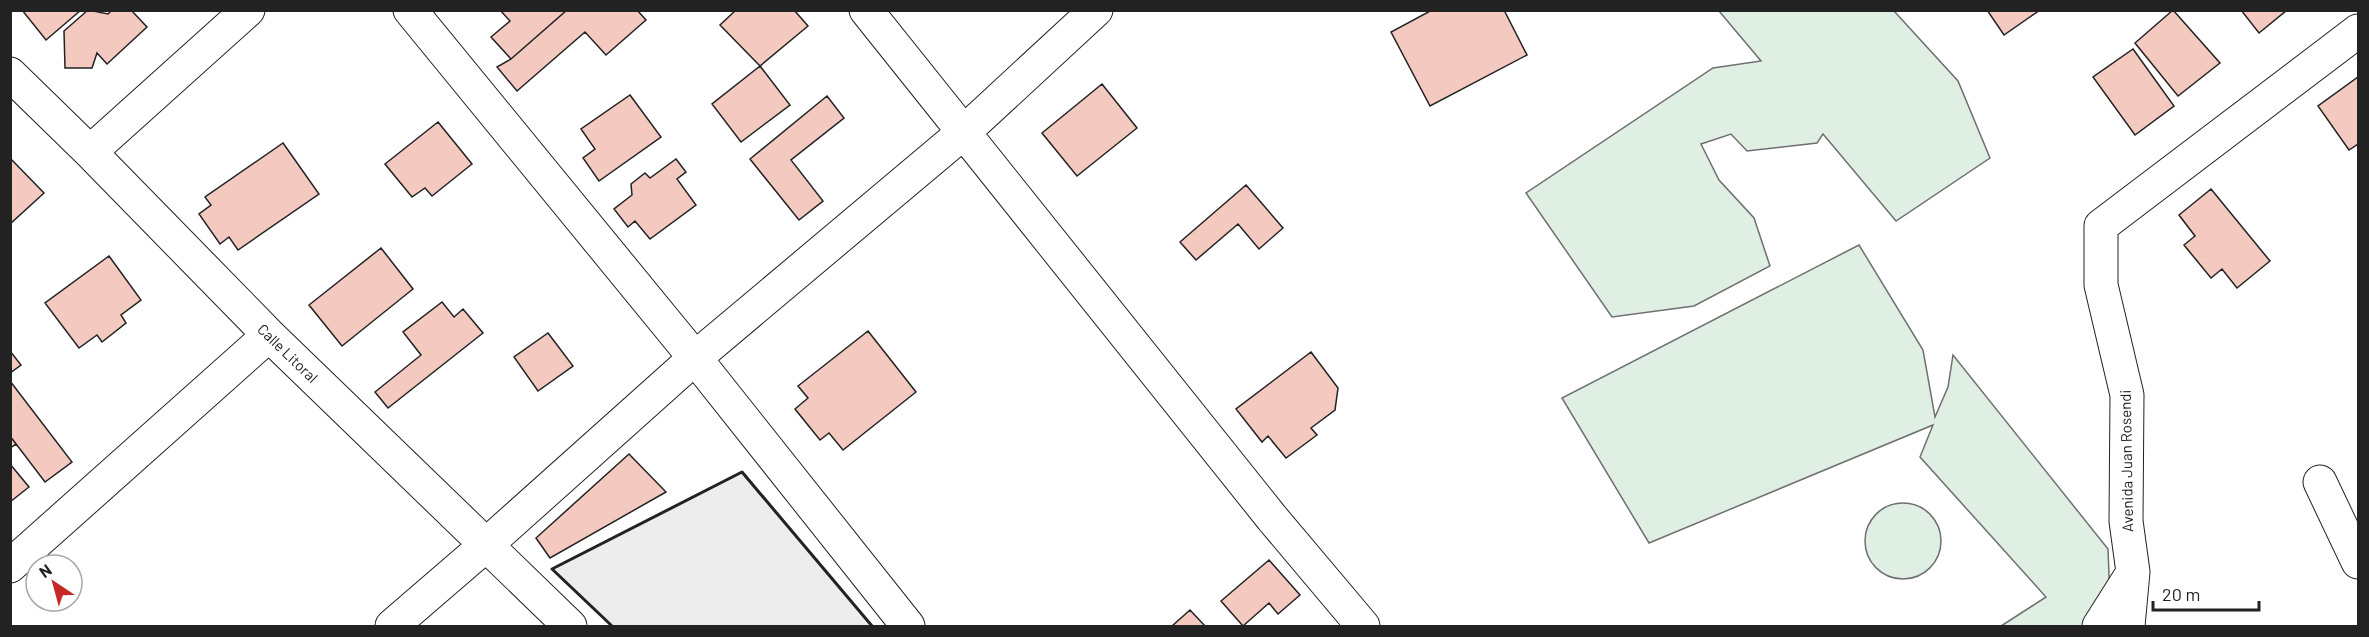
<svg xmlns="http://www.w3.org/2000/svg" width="2369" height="637" font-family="Barlow,sans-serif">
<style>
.green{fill:#e0efe3;stroke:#6f6f6f;stroke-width:1.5}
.parking{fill:#ededed;stroke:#6f6f6f;stroke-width:1.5}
.building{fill:#f3c9c0;stroke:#222;stroke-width:1.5}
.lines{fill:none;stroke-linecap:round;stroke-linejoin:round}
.minor-casing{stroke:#222;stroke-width:35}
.minor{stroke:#fff;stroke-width:33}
.wall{stroke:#222;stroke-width:3}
.labels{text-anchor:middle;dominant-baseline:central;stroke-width:4.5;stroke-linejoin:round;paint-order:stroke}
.street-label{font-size:15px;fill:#222;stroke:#fff}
</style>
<rect width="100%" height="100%" fill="#fff"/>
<path class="green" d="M1719,11H1894L1958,81L1990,158L1896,221L1823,134L1817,143L1747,151L1731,134L1701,144L1719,180L1754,218L1770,266L1694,306L1612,317L1526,193L1713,68L1761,61Z
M1859,245L1923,350L1935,417L1948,387L1953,355L2108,549L2111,626H2001L2046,597L1920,457L1933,425L1649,543L1562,398Z
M1865 541a38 38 0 1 1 76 0a38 38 0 1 1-76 0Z"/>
<path class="parking" d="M742,472L872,626H612L552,569Z"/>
<path class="building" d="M22,10H81L46,40Z
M88,10L108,14L112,10H131L147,27L107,64L97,53L92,68H65L64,31Z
M500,10H567L511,59L491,37L510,21Z
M567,10H637L646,20L606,55L585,32L517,91L497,67L511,59Z
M736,10H794L808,26L760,66L720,25Z
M1432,10H1504L1527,55L1430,106L1391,32Z
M1987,10H2040L2004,35Z
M2173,10L2220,63L2178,96L2135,43Z
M2241,10H2287L2259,33Z
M2133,49L2174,106L2135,135L2093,77Z
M760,66L790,105L741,142L712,104Z
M2358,77V144L2349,150L2318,106Z
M1102,84L1137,128L1077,176L1042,133Z
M630,95L661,137L599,181L583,158L595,149L581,129Z
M827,96L844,118L791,160L823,201L799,220L750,159Z
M438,122L472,164L432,196L425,188L412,197L385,164Z
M283,143L319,194L238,250L229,237L220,244L199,214L211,205L205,197Z
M10,158L44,193L10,224Z
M676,159L686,172L677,179L696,205L650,239L635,221L628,227L614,209L632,195L631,184L645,173L650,178Z
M1246,185L1283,228L1259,249L1238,224L1196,260L1180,242Z
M2211,189L2270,261L2237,288L2222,269L2211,278L2184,245L2195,236L2179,215Z
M381,248L413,289L342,346L309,305Z
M109,256L141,300L121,315L126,323L102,342L97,335L79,348L45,303Z
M442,302L454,317L463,309L483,333L388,408L375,392L421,355L403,332Z
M868,331L916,392L843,450L829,433L820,440L795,409L808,398L798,386Z
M548,333L573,366L538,391L514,357Z
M10,351L21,365L10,373Z
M1311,352L1338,388L1335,410L1311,428L1317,435L1286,458L1268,436L1262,442L1236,409Z
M10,381L72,462L45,482L10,436Z
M10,436L16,444L10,448Z
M629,454L666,492L550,558L536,538Z
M10,464L29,487L10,502Z
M1269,560L1300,595L1278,614L1269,603L1243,626L1221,601Z
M1190,610L1205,626H1172Z"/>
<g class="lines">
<defs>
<path id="minor" d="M410,10L695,358L908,626
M866,10L1272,518L1363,626
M10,74L90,152L269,335L570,626
M90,152L248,10
M2320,482L2358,562
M10,566L269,335
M392,626L486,545L695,358L964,132L1096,10
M2099,626L2130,577
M2128,626L2133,572L2126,521L2127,395L2101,285V226L2358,31"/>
</defs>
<use href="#minor" class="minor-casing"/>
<use href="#minor" class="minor"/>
<path class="wall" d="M612,626L552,569L742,472L872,626"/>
</g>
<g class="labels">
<g class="street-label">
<text transform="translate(288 353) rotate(44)">Calle Litoral</text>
<text transform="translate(2126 461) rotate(-91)">Avenida Juan Rosendi</text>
</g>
</g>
<rect width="2369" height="637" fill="none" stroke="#222222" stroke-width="24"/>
<g transform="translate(54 583) rotate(324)"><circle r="28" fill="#ffffff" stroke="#a7a7a7" stroke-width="1.5"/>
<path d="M0-4.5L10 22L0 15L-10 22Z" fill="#c62828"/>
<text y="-9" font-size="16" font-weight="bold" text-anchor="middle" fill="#222222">N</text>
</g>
<path d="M2153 601v9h106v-9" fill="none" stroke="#222222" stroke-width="3"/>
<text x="2162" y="601" font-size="18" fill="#222222" stroke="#ffffff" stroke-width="4.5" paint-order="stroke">20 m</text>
</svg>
